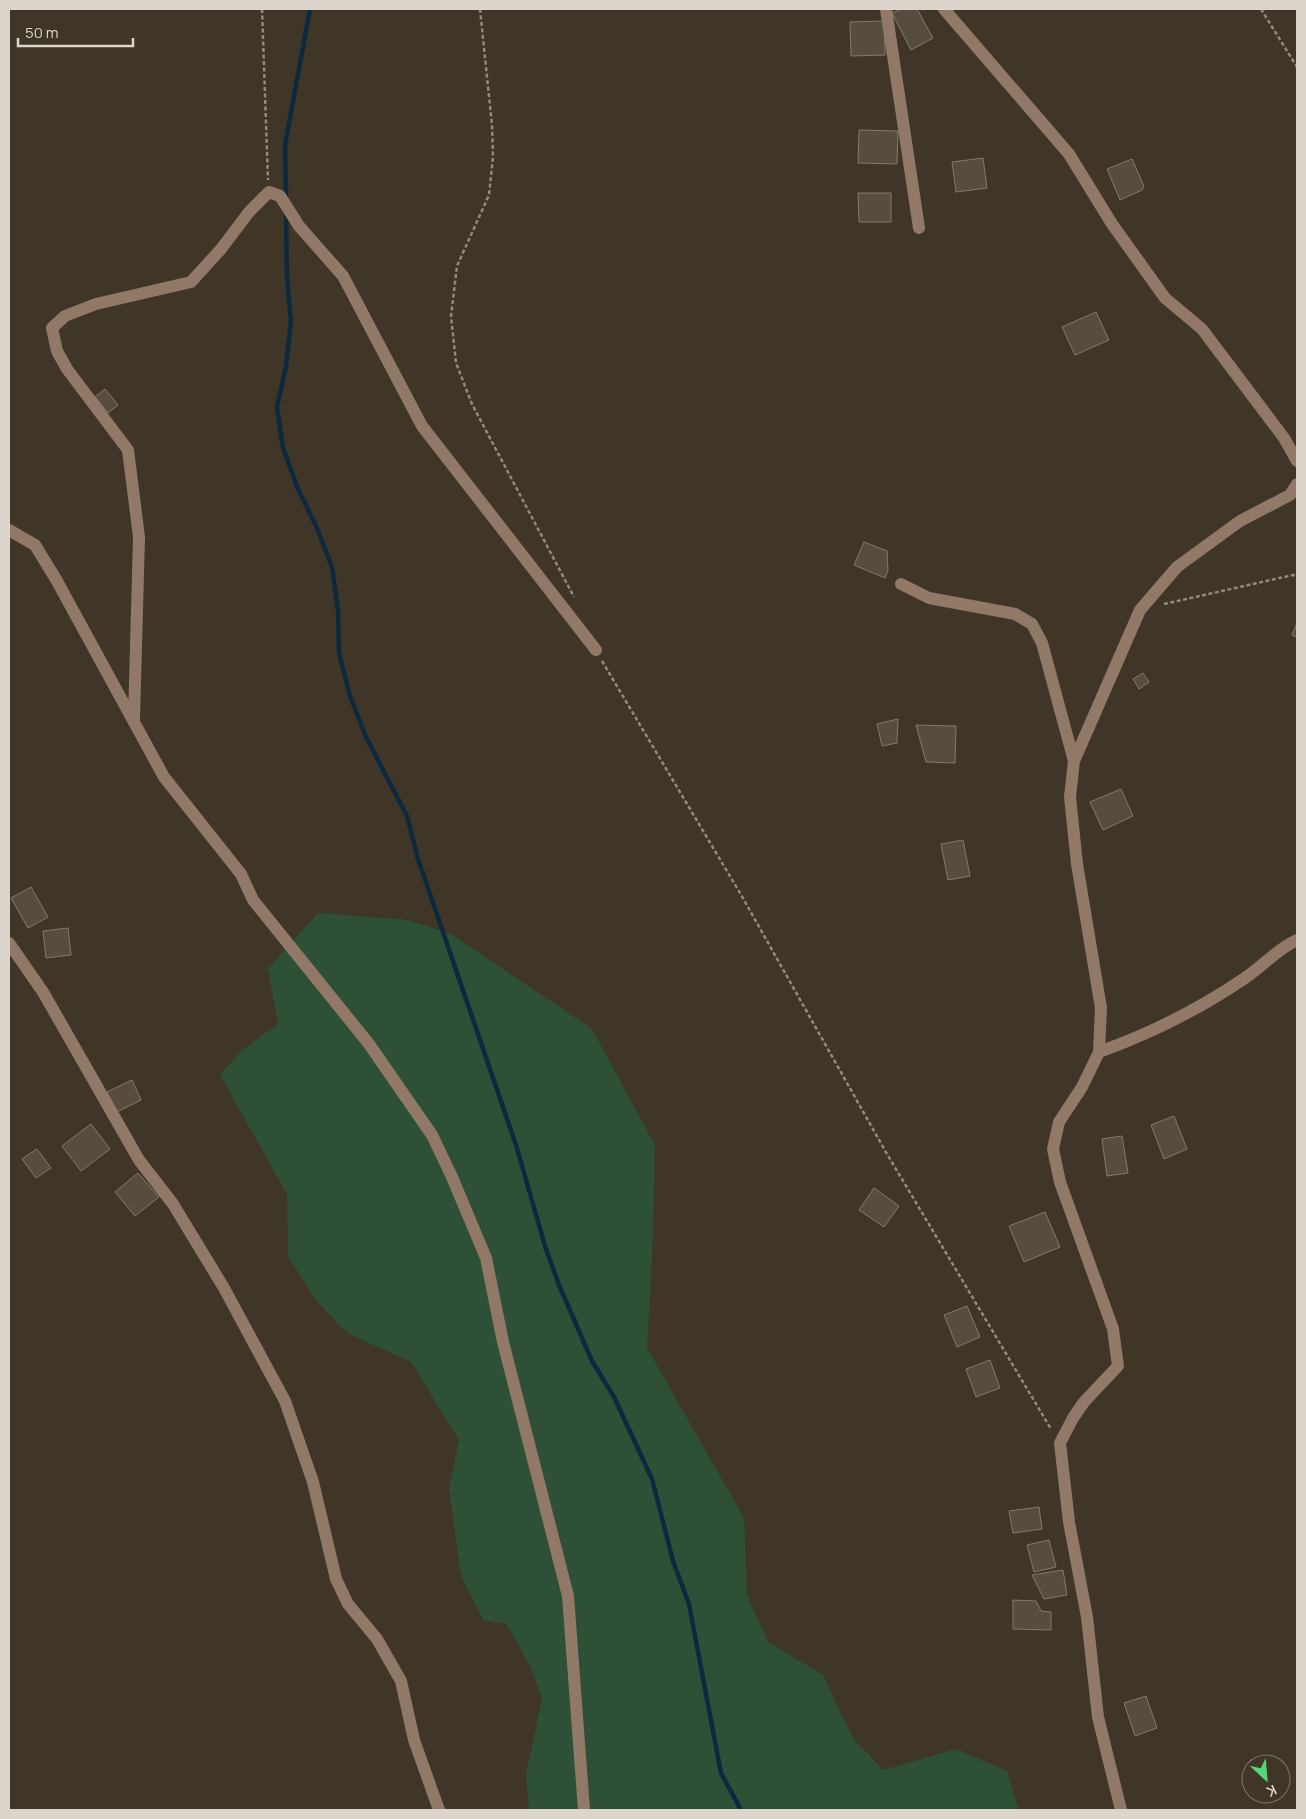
<svg xmlns="http://www.w3.org/2000/svg" width="1306" height="1819" font-family="Manrope,sans-serif">
<style>
.green{fill:#2d5037}
.lines{fill:none;stroke-linecap:round;stroke-linejoin:round}
.stream{stroke:#0c293f;stroke-width:4.5}
.building{fill:#574d3e;stroke:#857a6a}
.path{stroke:#928a7f;stroke-width:2.5;stroke-dasharray:4 2.5;stroke-linecap:butt}
.minor{stroke:#927967;stroke-width:12}
</style>
<rect width="100%" height="100%" fill="#3f3627"/>
<path class="green" d="M318,913L408,920L451,934L592,1029L655,1145L652,1259L647,1348L744,1518L747,1595L768,1642L823,1675L853,1738L883,1770L956,1749L1007,1771L1019,1810H529L526,1775L542,1698L529,1664L506,1624L483,1620L461,1576L449,1488L459,1440L411,1362L347,1333L316,1300L288,1256L287,1194L220,1075L242,1050L278,1024L268,969Z"/>
<g class="lines">
<path class="stream" d="M286,198L285,145L310,9
M286,213L287,278L291,322L286,366L277,407L283,448L298,489L317,528L332,567L338,610L339,653L350,696L366,737L407,816L418,859L516,1145L545,1246L559,1285L592,1361L614,1397L652,1479L673,1561L689,1604L721,1773L741,1810"/>
</g>
<path class="building" d="M901,9H917L933,38L911,50L892,13Z
M884,21L885,55L851,56L850,22Z
M859,130L898,131L897,164L858,163Z
M983,158L987,188L956,192L952,162Z
M1132,159L1144,186L1142,190L1120,200L1107,169Z
M858,193H891V222H859Z
M1096,312L1109,340L1075,355L1062,327Z
M105,389L118,405L108,413L95,397Z
M864,542L887,551L888,570L885,578L854,565Z
M1297,623V637L1292,635Z
M1143,673L1149,682L1139,689L1133,679Z
M898,719L897,743L882,746L877,724Z
M916,725L956,726L955,763L926,762Z
M1121,789L1133,816L1103,830L1090,802Z
M963,840L970,876L948,880L941,844Z
M31,887L48,917L28,928L11,898Z
M68,928L71,955L46,958L43,931Z
M132,1080L141,1100L117,1112L107,1092Z
M1174,1116L1187,1149L1164,1159L1151,1125Z
M91,1124L110,1149L81,1171L62,1146Z
M1122,1136L1128,1173L1107,1176L1102,1139Z
M37,1149L51,1168L36,1178L22,1159Z
M138,1173L159,1197L135,1216L115,1192Z
M874,1188L899,1206L884,1227L859,1210Z
M1045,1212L1060,1247L1024,1262L1009,1226Z
M967,1306L980,1337L957,1347L944,1315Z
M990,1360L1000,1388L976,1397L966,1369Z
M1039,1507L1042,1529L1013,1533L1009,1511Z
M1049,1540L1056,1567L1034,1572L1027,1545Z
M1063,1570L1067,1595L1044,1599L1032,1575Z
M1013,1600L1036,1601L1041,1611L1051,1612V1630L1013,1629Z
M1146,1696L1157,1728L1135,1736L1124,1703Z"/>
<g class="lines">
<path class="path" d="M262,9L268,180
M480,9L492,125L493,157L489,195L457,266L451,316L456,363L472,404L574,597
M1261,9L1297,67
M1164,604L1293,575L1297,576
M602,661L740,893L887,1154L1051,1429"/>
<path class="minor" d="M886,9L919,228
M944,9L1069,154L1112,224L1165,298L1202,329L1284,438L1297,461
M9,530L35,545L57,581L164,777L241,874L253,900L369,1044L432,1135L452,1177L486,1258L503,1342L568,1596L584,1810
M901,584L929,598L1015,614L1032,624L1042,643L1074,761
M134,719L139,537L128,450L67,369L57,351L52,328L65,316L96,304L191,282L221,249L249,212L269,192L280,196L299,226L343,276L422,426L596,650
M9,943L43,992L139,1160L173,1204L224,1288L285,1401L313,1482L336,1579L348,1604L377,1639L401,1681L414,1740L439,1810
M1099,1052C1152,1033 1198,1010 1245,978C1263,966 1277,949 1297,940
M1121,1810L1098,1717L1087,1617L1069,1522L1060,1443L1073,1418L1084,1402L1118,1366L1113,1329L1060,1182L1053,1149L1059,1122L1082,1087L1099,1052L1101,1008L1077,864L1070,797L1074,761L1140,610L1177,567L1240,521L1290,495L1297,484"/>
</g>
<rect width="1306" height="1819" fill="none" stroke="#dbd5cc" stroke-width="20"/>
<g transform="translate(1266 1779) rotate(154)"><circle r="24" fill="#3f3627" stroke="#7d7669"/>
<path d="M0-4L9 19L0 12L-9 19Z" fill="#55d672"/>
<text y="-8" font-size="14" font-weight="bold" text-anchor="middle" fill="#dbd5cc">K</text>
</g>
<path d="M18 38v8h115v-8" fill="none" stroke="#dbd5cc" stroke-width="2.5"/>
<text x="25" y="38" font-size="15" fill="#dbd5cc" stroke="#3f3627" stroke-width="4" paint-order="stroke">50 m</text>
</svg>
